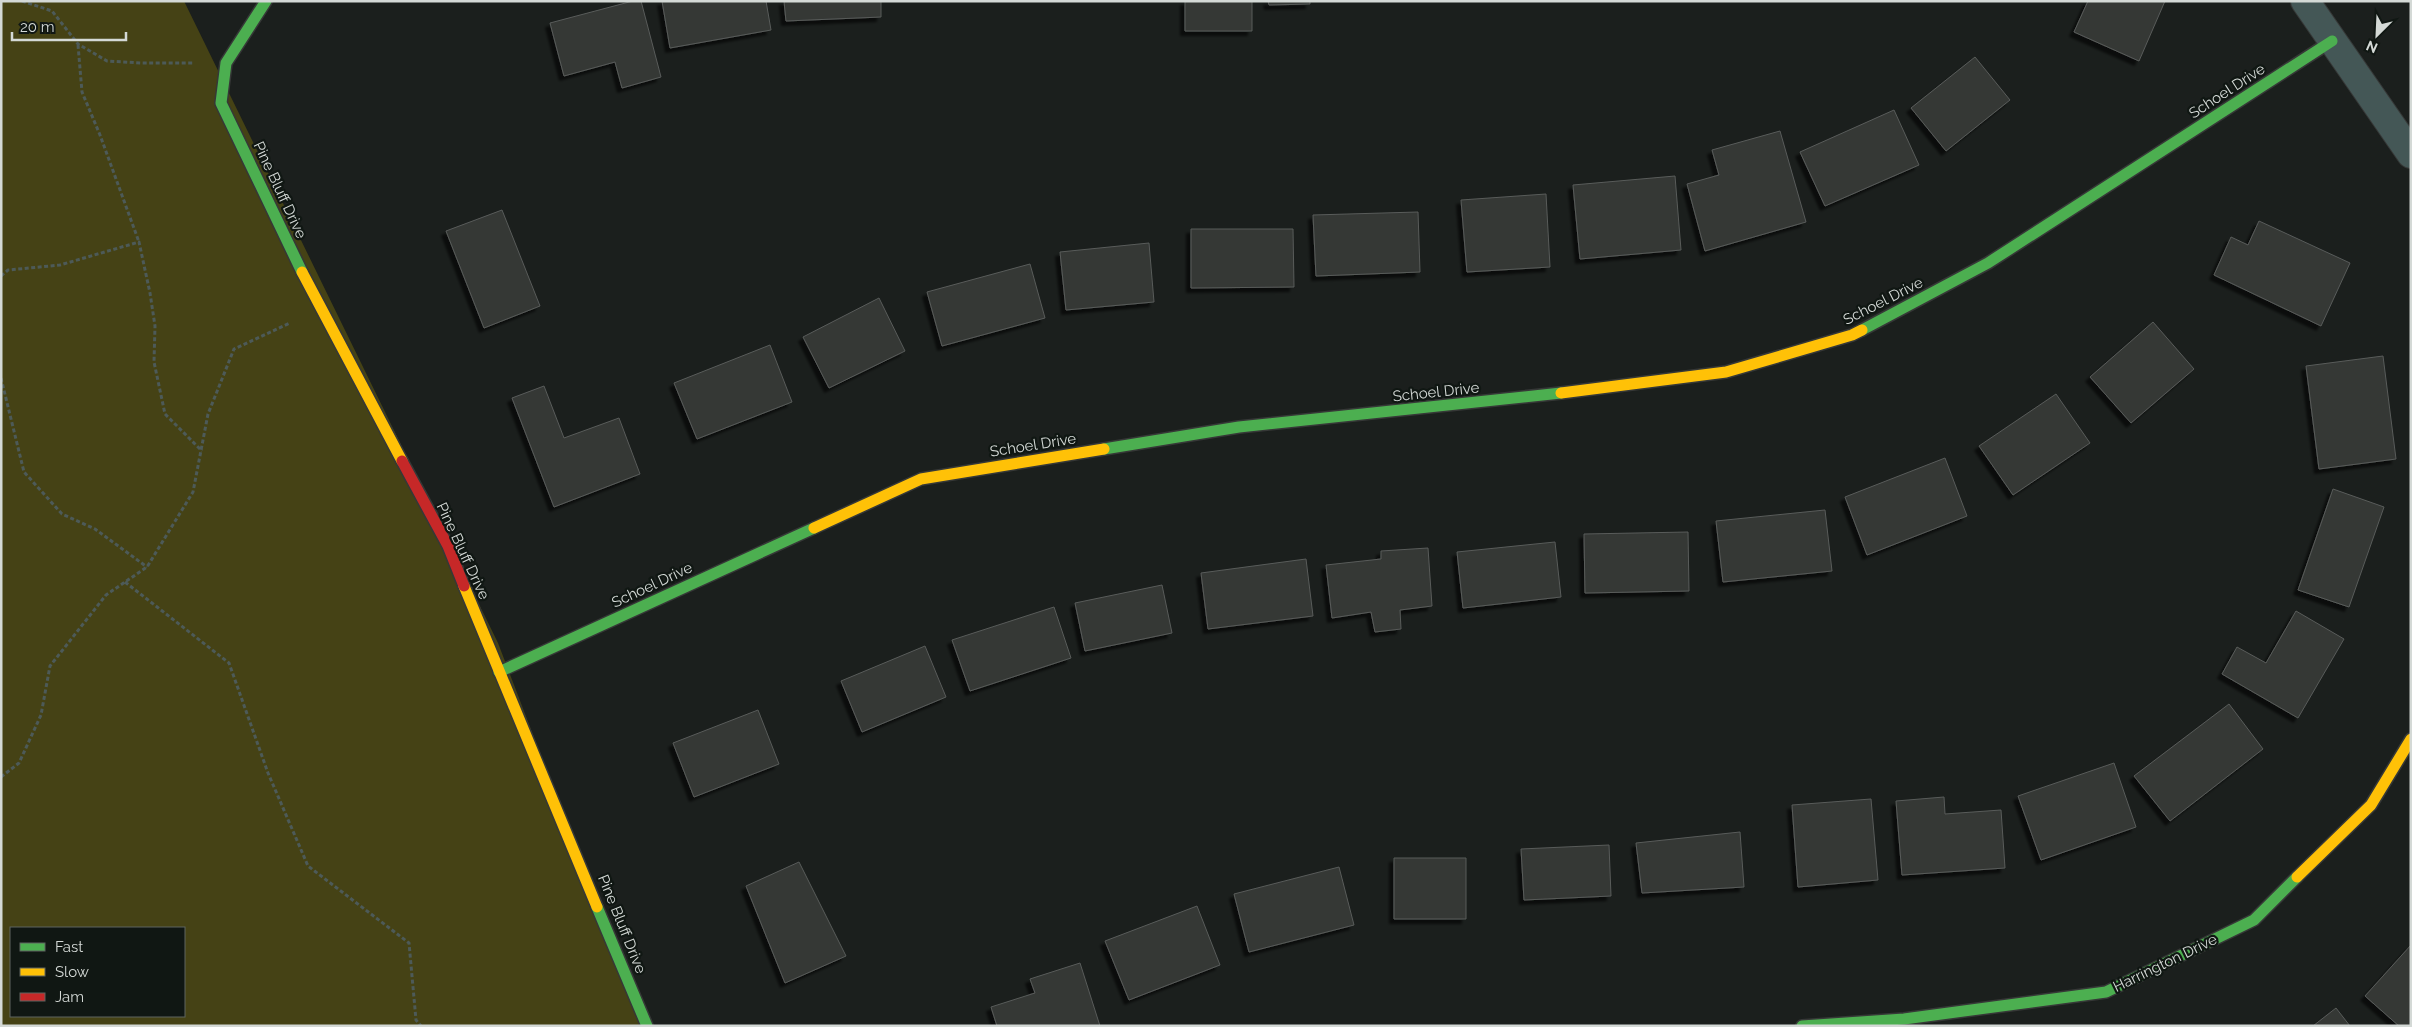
<svg xmlns="http://www.w3.org/2000/svg" width="2412" height="1027" font-family="Raleway,sans-serif">
<style>
.forest{fill:#454215;fill-rule:evenodd}
.building{fill:#343735;stroke:#595c5a;filter:url(#shadow)}
.lines{fill:none;stroke-linecap:round;stroke-linejoin:round}
.street-casing{stroke:#363837;stroke-width:30}
.fast-casing{stroke:#363837;stroke-width:14}
.slow-casing{stroke:#363837;stroke-width:14}
.jam-casing{stroke:#363837;stroke-width:14}
.path{stroke:#4d5a58;stroke-width:3;stroke-dasharray:4 2.5;stroke-linecap:butt}
.street{stroke:#445756;stroke-width:28}
.fast{stroke:#4caf50;stroke-width:11}
.slow{stroke:#ffc107;stroke-width:11}
.jam{stroke:#c62828;stroke-width:11}
.labels{text-anchor:middle;dominant-baseline:central;stroke-width:4.5;stroke-linejoin:round;paint-order:stroke}
.street-label{font-size:15px;fill:#d4d9d6;stroke:#101713}
</style>
<defs>
<filter id="shadow"><feDropShadow dx="-4.5" dy="4.5" stdDeviation="1" flood-color="#0009"/></filter>
</defs>
<rect width="100%" height="100%" fill="#1b1f1d"/>
<path class="forest" d="M1,1H184L498,643L644,1026H1ZM11,928H184V1016H11Z"/>
<path class="building" d="M633,1H641L661,77L622,88L615,62L564,76L550,23Z
M662,1H766L771,30L670,48Z
M784,1H881V17L786,21Z
M1185,1H1252V31H1185Z
M1268,1H1310V4L1269,5Z
M2088,1H2165L2139,61L2074,32Z
M1975,57L2010,100L1946,151L1911,108Z
M1894,110L1919,165L1825,206L1800,152Z
M1780,131L1806,222L1705,251L1687,184L1719,175L1712,150Z
M1675,176L1681,250L1580,259L1573,185Z
M1546,194L1550,267L1467,272L1461,200Z
M502,210L540,306L484,328L446,231Z
M1418,212L1420,272L1316,276L1313,215Z
M2259,221L2350,263L2321,326L2214,275L2231,237L2248,245Z
M1191,229H1293L1294,287L1191,288Z
M1149,243L1154,302L1066,310L1060,252Z
M1030,264L1045,318L942,346L927,292Z
M879,298L905,351L829,388L803,337Z
M2153,322L2194,369L2131,423L2090,377Z
M770,345L792,402L697,439L674,383Z
M2383,356L2396,459L2319,469L2306,366Z
M544,386L564,438L619,418L640,474L554,507L512,398Z
M2056,394L2090,443L2013,495L1979,446Z
M1945,458L1967,516L1867,555L1845,497Z
M2333,489L2384,507L2349,607L2298,590Z
M1825,510L1832,571L1723,582L1716,521Z
M1688,532L1689,591L1585,593L1584,534Z
M1555,542L1561,597L1463,608L1457,552Z
M1428,548L1432,606L1400,610L1401,629L1375,632L1371,612L1332,618L1326,565L1381,559V551Z
M1306,559L1313,616L1208,629L1201,573Z
M1162,585L1172,633L1085,651L1075,603Z
M1054,607L1071,658L970,691L952,640Z
M2296,611L2344,639L2298,718L2222,674L2237,647L2266,663Z
M925,646L946,697L862,732L841,681Z
M2229,704L2263,749L2170,821L2134,776Z
M758,710L779,764L694,797L673,743Z
M2114,763L2136,827L2041,860L2018,796Z
M1944,797L1945,814L2001,810L2005,868L1902,875L1896,801Z
M1871,799L1878,880L1798,887L1792,805Z
M1740,832L1744,887L1642,893L1636,843Z
M1609,845L1611,896L1524,900L1521,849Z
M1394,858H1466V919H1394Z
M799,862L846,956L785,983L746,886Z
M1339,867L1354,925L1249,952L1234,894Z
M1197,906L1220,965L1129,1000L1105,941Z
M2411,945V1026H2399L2365,996Z
M1080,963L1100,1026H997L991,1007L1035,993L1030,979Z
M2336,1008L2350,1026H2313Z"/>
<g class="lines">
<defs>
<path id="street" d="M2305,1L2411,154"/>
<path id="fast" d="M266,1L226,63L221,103L302,272
M1862,330L1988,263L2332,41
M1104,449L1239,427L1561,393
M499,672L814,528
M597,907L647,1026
M1802,1026L1904,1019L2106,992L2254,920L2297,877"/>
<path id="slow" d="M302,272L402,461
M1561,393L1726,372L1852,335L1862,330
M814,528L921,479L1104,449
M464,586L597,907
M2297,877L2371,805L2411,739"/>
<path id="jam" d="M402,461L448,546L464,586"/>
</defs>
<use href="#street" class="street-casing"/>
<use href="#fast" class="fast-casing"/>
<use href="#slow" class="slow-casing"/>
<use href="#jam" class="jam-casing"/>
<path class="path" d="M22,1L52,11L78,44L107,61L141,63H193
M78,45L82,92L100,135L139,242
M1,276L8,270L60,265L139,242L150,293L155,326L154,362L165,414L202,451
M1,378L24,472L62,514L95,529L147,567
M125,582L229,663L268,773L308,866L409,943L416,1020L421,1026
M1,777L19,763L41,715L50,666L106,595L147,567L193,492L208,414L234,349L290,323"/>
<use href="#street" class="street"/>
<use href="#fast" class="fast"/>
<use href="#slow" class="slow"/>
<use href="#jam" class="jam"/>
</g>
<g class="labels">
<g class="street-label">
<text transform="translate(2227 91) rotate(-33)">Schoel Drive</text>
<text transform="translate(280 190) rotate(65)">Pine Bluff Drive</text>
<text transform="translate(1883 301) rotate(-27)">Schoel Drive</text>
<text transform="translate(1436 392) rotate(-6)">Schoel Drive</text>
<text transform="translate(1033 445) rotate(-9)">Schoel Drive</text>
<text transform="translate(463 551) rotate(65)">Pine Bluff Drive</text>
<text transform="translate(652 585) rotate(-25)">Schoel Drive</text>
<text transform="translate(622 924) rotate(68)">Pine Bluff Drive</text>
<text transform="translate(2165 963) rotate(-26)">Harrington Drive</text>
</g>
</g>
<rect width="2412" height="1027" fill="none" stroke="#d4d9d6" stroke-width="5"/>
<rect x="10" y="927" width="175" height="90" fill="#101713" stroke="#5e6561"/>
<rect x="20" y="943" width="25" height="8" fill="#4caf50" stroke="#5e6561"/>
<text x="55" y="952" font-size="15" fill="#d4d9d6">Fast</text>
<rect x="20" y="968" width="25" height="8" fill="#ffc107" stroke="#5e6561"/>
<text x="55" y="977" font-size="15" fill="#d4d9d6">Slow</text>
<rect x="20" y="993" width="25" height="8" fill="#c62828" stroke="#5e6561"/>
<text x="55" y="1002" font-size="15" fill="#d4d9d6">Jam</text>
<g transform="translate(2377 35) rotate(204)" stroke="#101713" stroke-width="4" paint-order="stroke">
<path d="M0-4L9 19L0 12L-9 19Z" fill="#d4d9d6"/>
<text y="-8" font-size="14" font-weight="bold" text-anchor="middle" fill="#d4d9d6">N</text>
</g>
<path d="M12 32v8h114v-8" fill="none" stroke="#d4d9d6" stroke-width="2.5"/>
<text x="20" y="32" font-size="15" fill="#d4d9d6" stroke="#101713" stroke-width="4" paint-order="stroke">20 m</text>
</svg>
